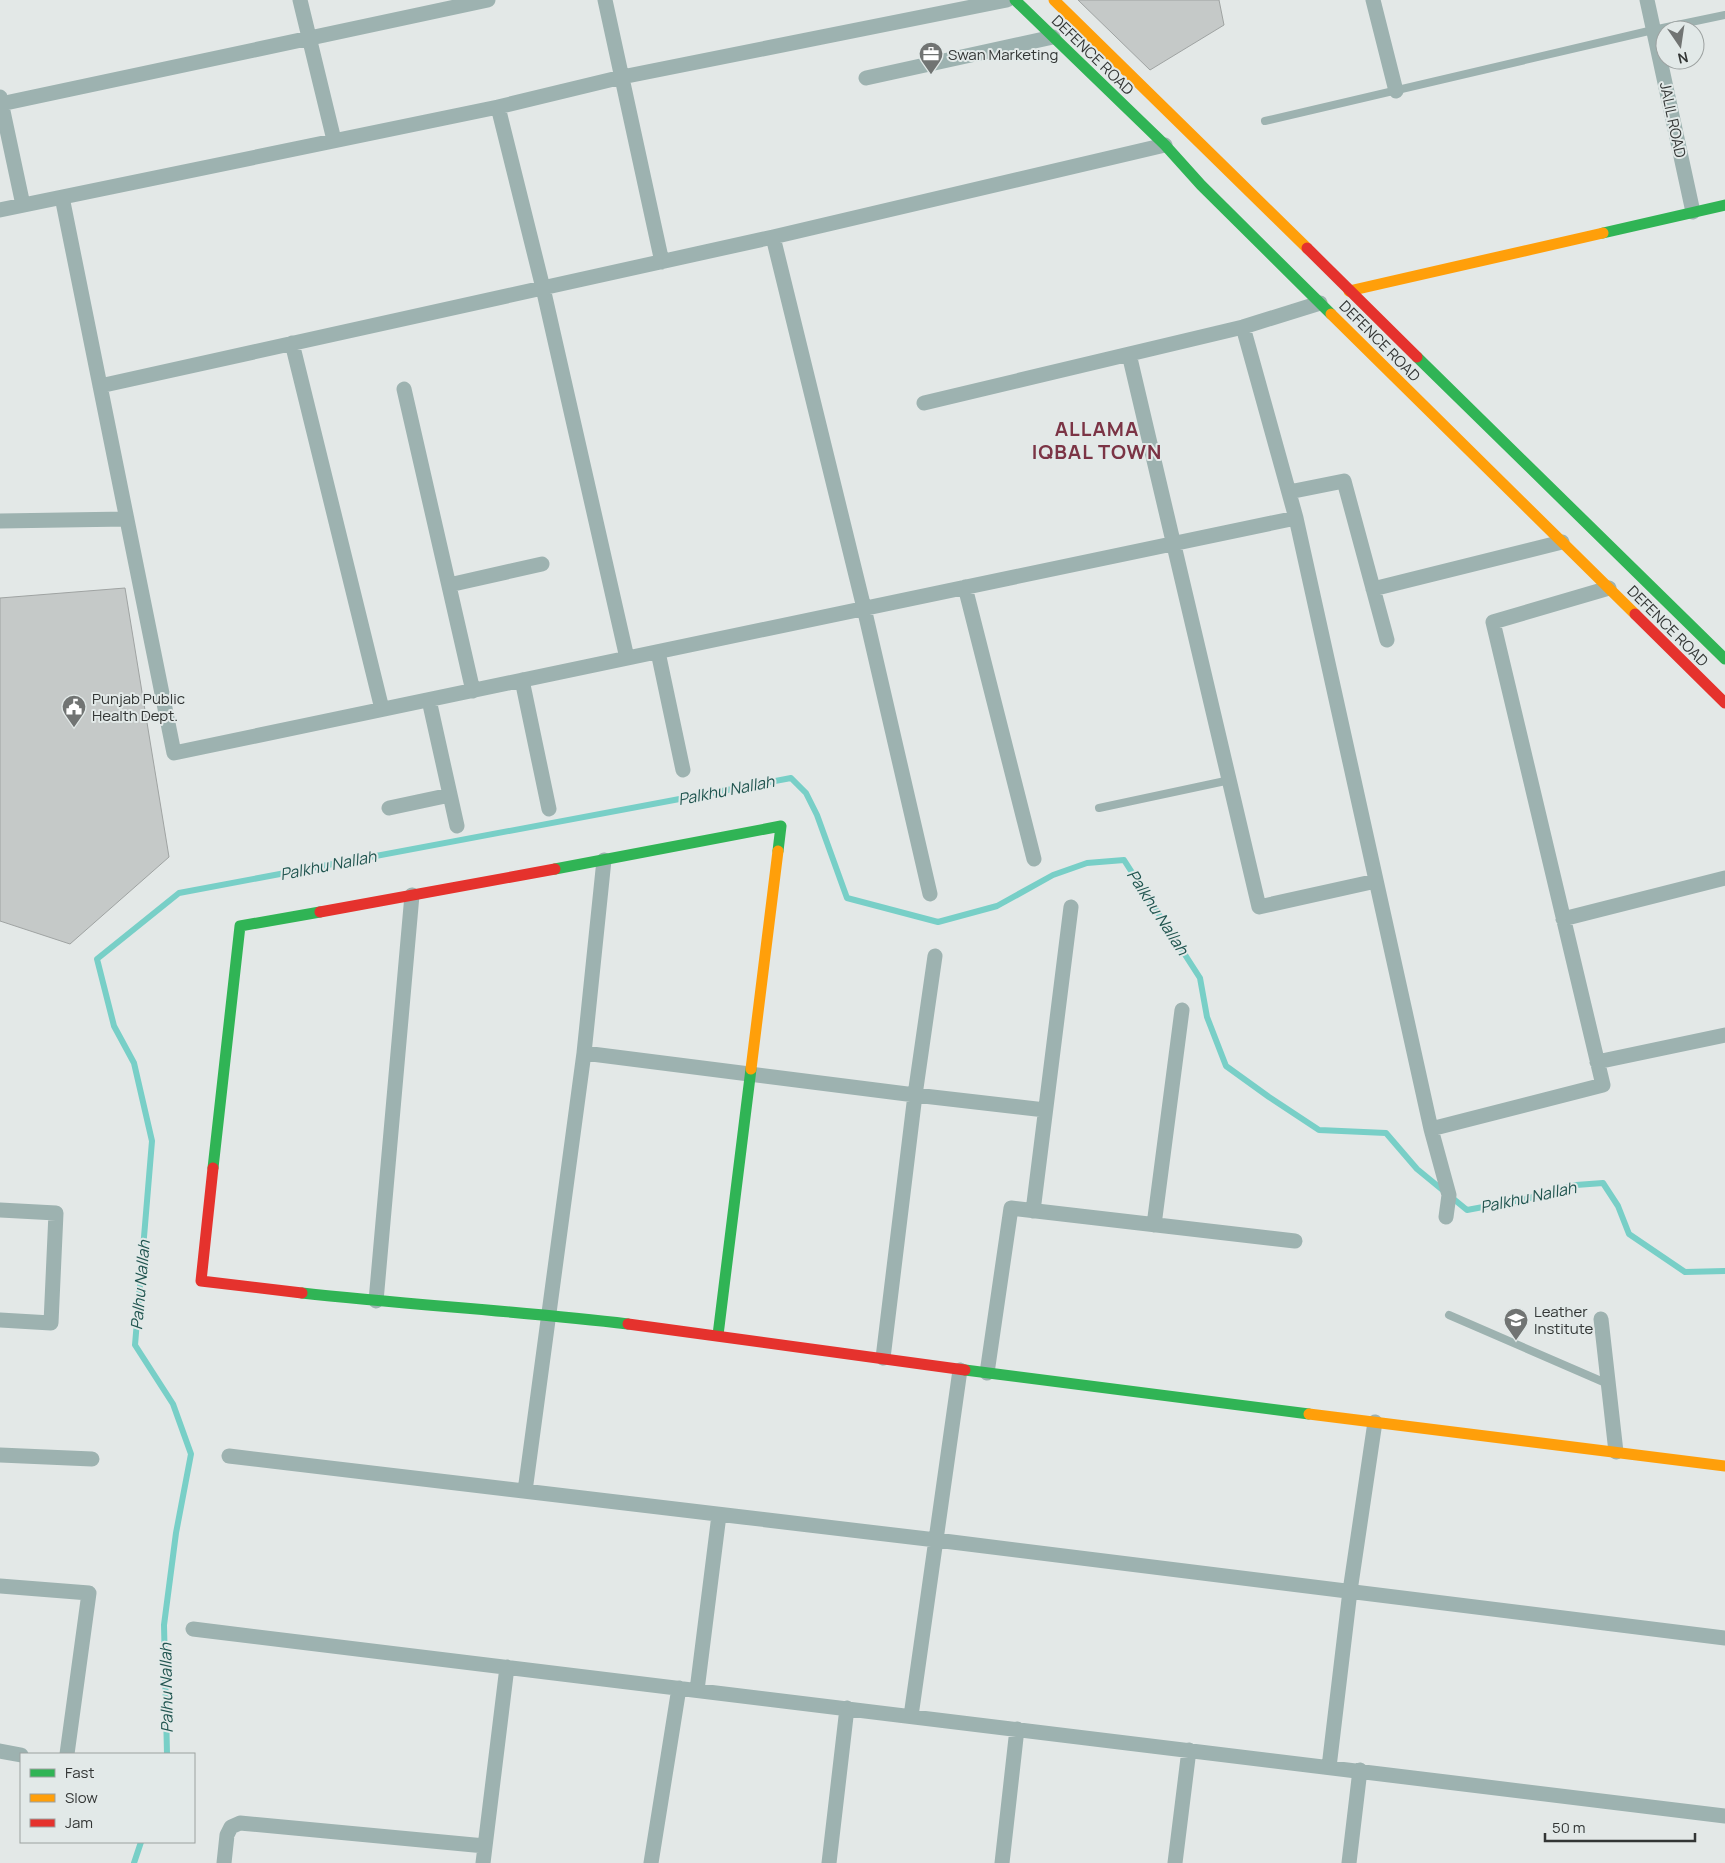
<svg xmlns="http://www.w3.org/2000/svg" width="1725" height="1863" font-family="Manrope,sans-serif">
<style>
.lines{fill:none;stroke-linecap:round;stroke-linejoin:round}
.stream{stroke:#78cfc7;stroke-width:6}
.building{fill:#c5c9c8;stroke:#9fa3a2}
.lane{stroke:#9db2b0;stroke-width:8}
.street{stroke:#9db2b0;stroke-width:15}
.fast{stroke:#30b455;stroke-width:11}
.slow{stroke:#ff9f0a;stroke-width:11}
.jam{stroke:#e5322d;stroke-width:11}
.labels{text-anchor:middle;dominant-baseline:central;stroke-width:4;stroke-linejoin:round;paint-order:stroke}
.poi-label{font-size:15px;fill:#333635;stroke:#e2e9e8;text-anchor:start}
.street-label{font-size:15px;fill:#333635;stroke:#e2e9e8}
.water-label{font-size:16px;font-style:italic;fill:#215550;stroke:#e2e9e8}
.district-label{font-size:20px;font-weight:bold;letter-spacing:1px;fill:#7b3445;stroke:#e2e9e8}
</style>
<rect width="100%" height="100%" fill="#e3e8e7"/>
<g class="lines">
<path class="stream" d="M167,1754L164,1625L176,1533L191,1454L173,1404L135,1345L152,1141L134,1063L114,1026L97,959L179,893L791,778L806,793L817,815L847,898L938,922L997,906L1053,875L1087,863L1124,860L1200,978L1207,1017L1226,1066L1269,1097L1319,1130L1386,1133L1417,1169L1467,1210L1526,1199L1576,1185L1603,1183L1618,1206L1629,1234L1685,1272L1725,1271
M134,1863L141,1842"/>
</g>
<path class="building" d="M1078,0H1219L1224,25L1150,70Z
M125,588L169,857L70,944L0,921V598Z"/>
<g class="lines">
<path class="lane" d="M1265,121L1653,30L1725,15
M1099,808L1230,780
M1449,1315L1608,1384"/>
<path class="street" d="M300,0L334,140
M605,0L662,262
M1373,0L1396,91
M1647,0L1693,212
M866,78L1053,37
M0,97L23,205
M1,104L488,0
M498,107L543,288L627,658
M62,197L174,753L1296,518
M0,210L498,107L622,77L1007,0
M773,237L864,608L930,894
M1243,327L1296,518L1431,1129L1449,1195L1446,1217
M292,343L382,709
M1129,354L1259,907L1376,881
M100,386L773,237L1165,145
M404,389L473,691
M924,403L1243,327L1320,303
M1289,492L1344,481L1387,640
M0,521L127,519
M449,585L542,564
M965,587L1034,859
M1373,589L1562,542
M658,652L683,770
M522,680L549,809
M429,700L457,826
M389,808L450,795
M1563,919L1725,878
M584,1053L915,1095L1045,1110
M1597,1062L1725,1035
M1431,1129L1603,1085L1493,622L1609,588
M0,1210L56,1213L51,1323L0,1320
M1033,1211L1071,907
M1154,1225L1182,1010
M376,1301L412,895
M1601,1319L1616,1452
M883,1358L915,1095L935,956
M987,1373L1011,1208L1295,1241
M0,1455L92,1459
M229,1456L936,1540L1725,1638
M525,1491L584,1053L604,860
M0,1586L89,1593L67,1754
M193,1629L1725,1816
M697,1690L719,1515
M911,1716L960,1370
M0,1751L21,1755
M1329,1767L1350,1591L1375,1422
M224,1863L227,1835L231,1827L240,1823L485,1846
M483,1863L507,1667
M651,1863L679,1688
M829,1863L847,1708
M1002,1863L1017,1729
M1175,1863L1189,1750
M1349,1863L1360,1770"/>
<path class="fast" d="M1015,0L1165,145L1201,185L1331,314
M1603,233L1725,205
M1417,357L1725,659
M555,869L781,826L778,851
M213,1168L240,926L320,912
M302,1293C411,1305 520,1311 628,1324
M718,1335L751,1069
M965,1370L1309,1414"/>
<path class="slow" d="M1054,0L1307,248
M1349,291L1603,233
M1331,314L1635,614
M751,1069L778,851
M1309,1414L1725,1466"/>
<path class="jam" d="M1307,248L1417,357
M1635,614L1725,703
M320,912L555,869
M213,1168L201,1281L302,1293
M628,1324L965,1370"/>
</g>
<defs>
<symbol id="office-pin" viewBox="-11 -11 22 30"><path d="M0 17L-7.5 6A9.5 9.5 0 1 1 7.5 6Z" fill="#717473" stroke="#e2e9e8"/><path d="M-6-3h4V-5.5h4V-3h4V5H-6ZM-1-4.5V-3h2v-1.5ZM-6 0V1H6V0Z" fill="#fff"/></symbol>
<symbol id="civic-pin" viewBox="-11 -11 22 30"><path d="M0 17L-7.5 6A9.5 9.5 0 1 1 7.5 6Z" fill="#717473" stroke="#e2e9e8"/><path d="M-.6-6.5H3V-4.5H.6V-3L4-1V1h2V6H-6V1h2V-1L-.6-3ZM-1.2 2.5V6h2.4V2.5Z" fill="#fff"/></symbol>
<symbol id="university-pin" viewBox="-11 -11 22 30"><path d="M0 17L-7.5 6A9.5 9.5 0 1 1 7.5 6Z" fill="#717473" stroke="#e2e9e8"/><path d="M0-5L7-2L0 1L-7-2ZM-4 1L0 2.5L4 1V4Q0 6-4 4Z" fill="#fff"/></symbol>
</defs>
<g fill-rule="evenodd">
<use href="#office-pin" x="917" y="40" width="28" height="38"/>
<use href="#civic-pin" x="60" y="693" width="28" height="38"/>
<use href="#university-pin" x="1502" y="1306" width="28" height="38"/>
</g>
<g class="labels">
<g class="poi-label">
<text x="948" y="54">Swan Marketing</text>
<text x="92" y="698">Punjab Public<tspan x="92" dy="17">Health Dept.</tspan></text>
<text x="1534" y="1311">Leather<tspan x="1534" dy="17">Institute</tspan></text>
</g>
<g class="street-label">
<text transform="translate(1093 55) rotate(44)">DEFENCE ROAD</text>
<text transform="translate(1673 120) rotate(78)">JALIL ROAD</text>
<text transform="translate(1380 341) rotate(45)">DEFENCE ROAD</text>
<text transform="translate(1668 626) rotate(45)">DEFENCE ROAD</text>
</g>
<g class="water-label">
<text transform="translate(726 790) rotate(-11)">Palkhu Nallah</text>
<text transform="translate(328 865) rotate(-11)">Palkhu Nallah</text>
<text transform="translate(1158 912) rotate(57)">Palkhu Nallah</text>
<text transform="translate(1528 1197) rotate(-12)">Palkhu Nallah</text>
<text transform="translate(140 1285) rotate(-85)">Palhu Nallah</text>
<text transform="translate(166 1688) rotate(-91)">Palhu Nallah</text>
</g>
<g class="district-label">
<text x="1097" y="428">ALLAMA<tspan x="1097" dy="23">IQBAL TOWN</tspan></text>
</g>
</g>
<rect x="20" y="1753" width="175" height="90" fill="#e2e9e8" stroke="#9ca1a0"/>
<rect x="30" y="1769" width="25" height="8" fill="#30b455" stroke="#9ca1a0"/>
<text x="65" y="1778" font-size="15" fill="#333635">Fast</text>
<rect x="30" y="1794" width="25" height="8" fill="#ff9f0a" stroke="#9ca1a0"/>
<text x="65" y="1803" font-size="15" fill="#333635">Slow</text>
<rect x="30" y="1819" width="25" height="8" fill="#e5322d" stroke="#9ca1a0"/>
<text x="65" y="1828" font-size="15" fill="#333635">Jam</text>
<g transform="translate(1680 45) rotate(167)"><circle r="24" fill="#e2e9e8" stroke="#9ca1a0"/>
<path d="M0-4L9 19L0 12L-9 19Z" fill="#717473"/>
<text y="-8" font-size="14" font-weight="bold" text-anchor="middle" fill="#333635">N</text>
</g>
<path d="M1545 1833v8h150v-8" fill="none" stroke="#333635" stroke-width="2.5"/>
<text x="1552" y="1833" font-size="15" fill="#333635" stroke="#e2e9e8" stroke-width="4" paint-order="stroke">50 m</text>
</svg>
